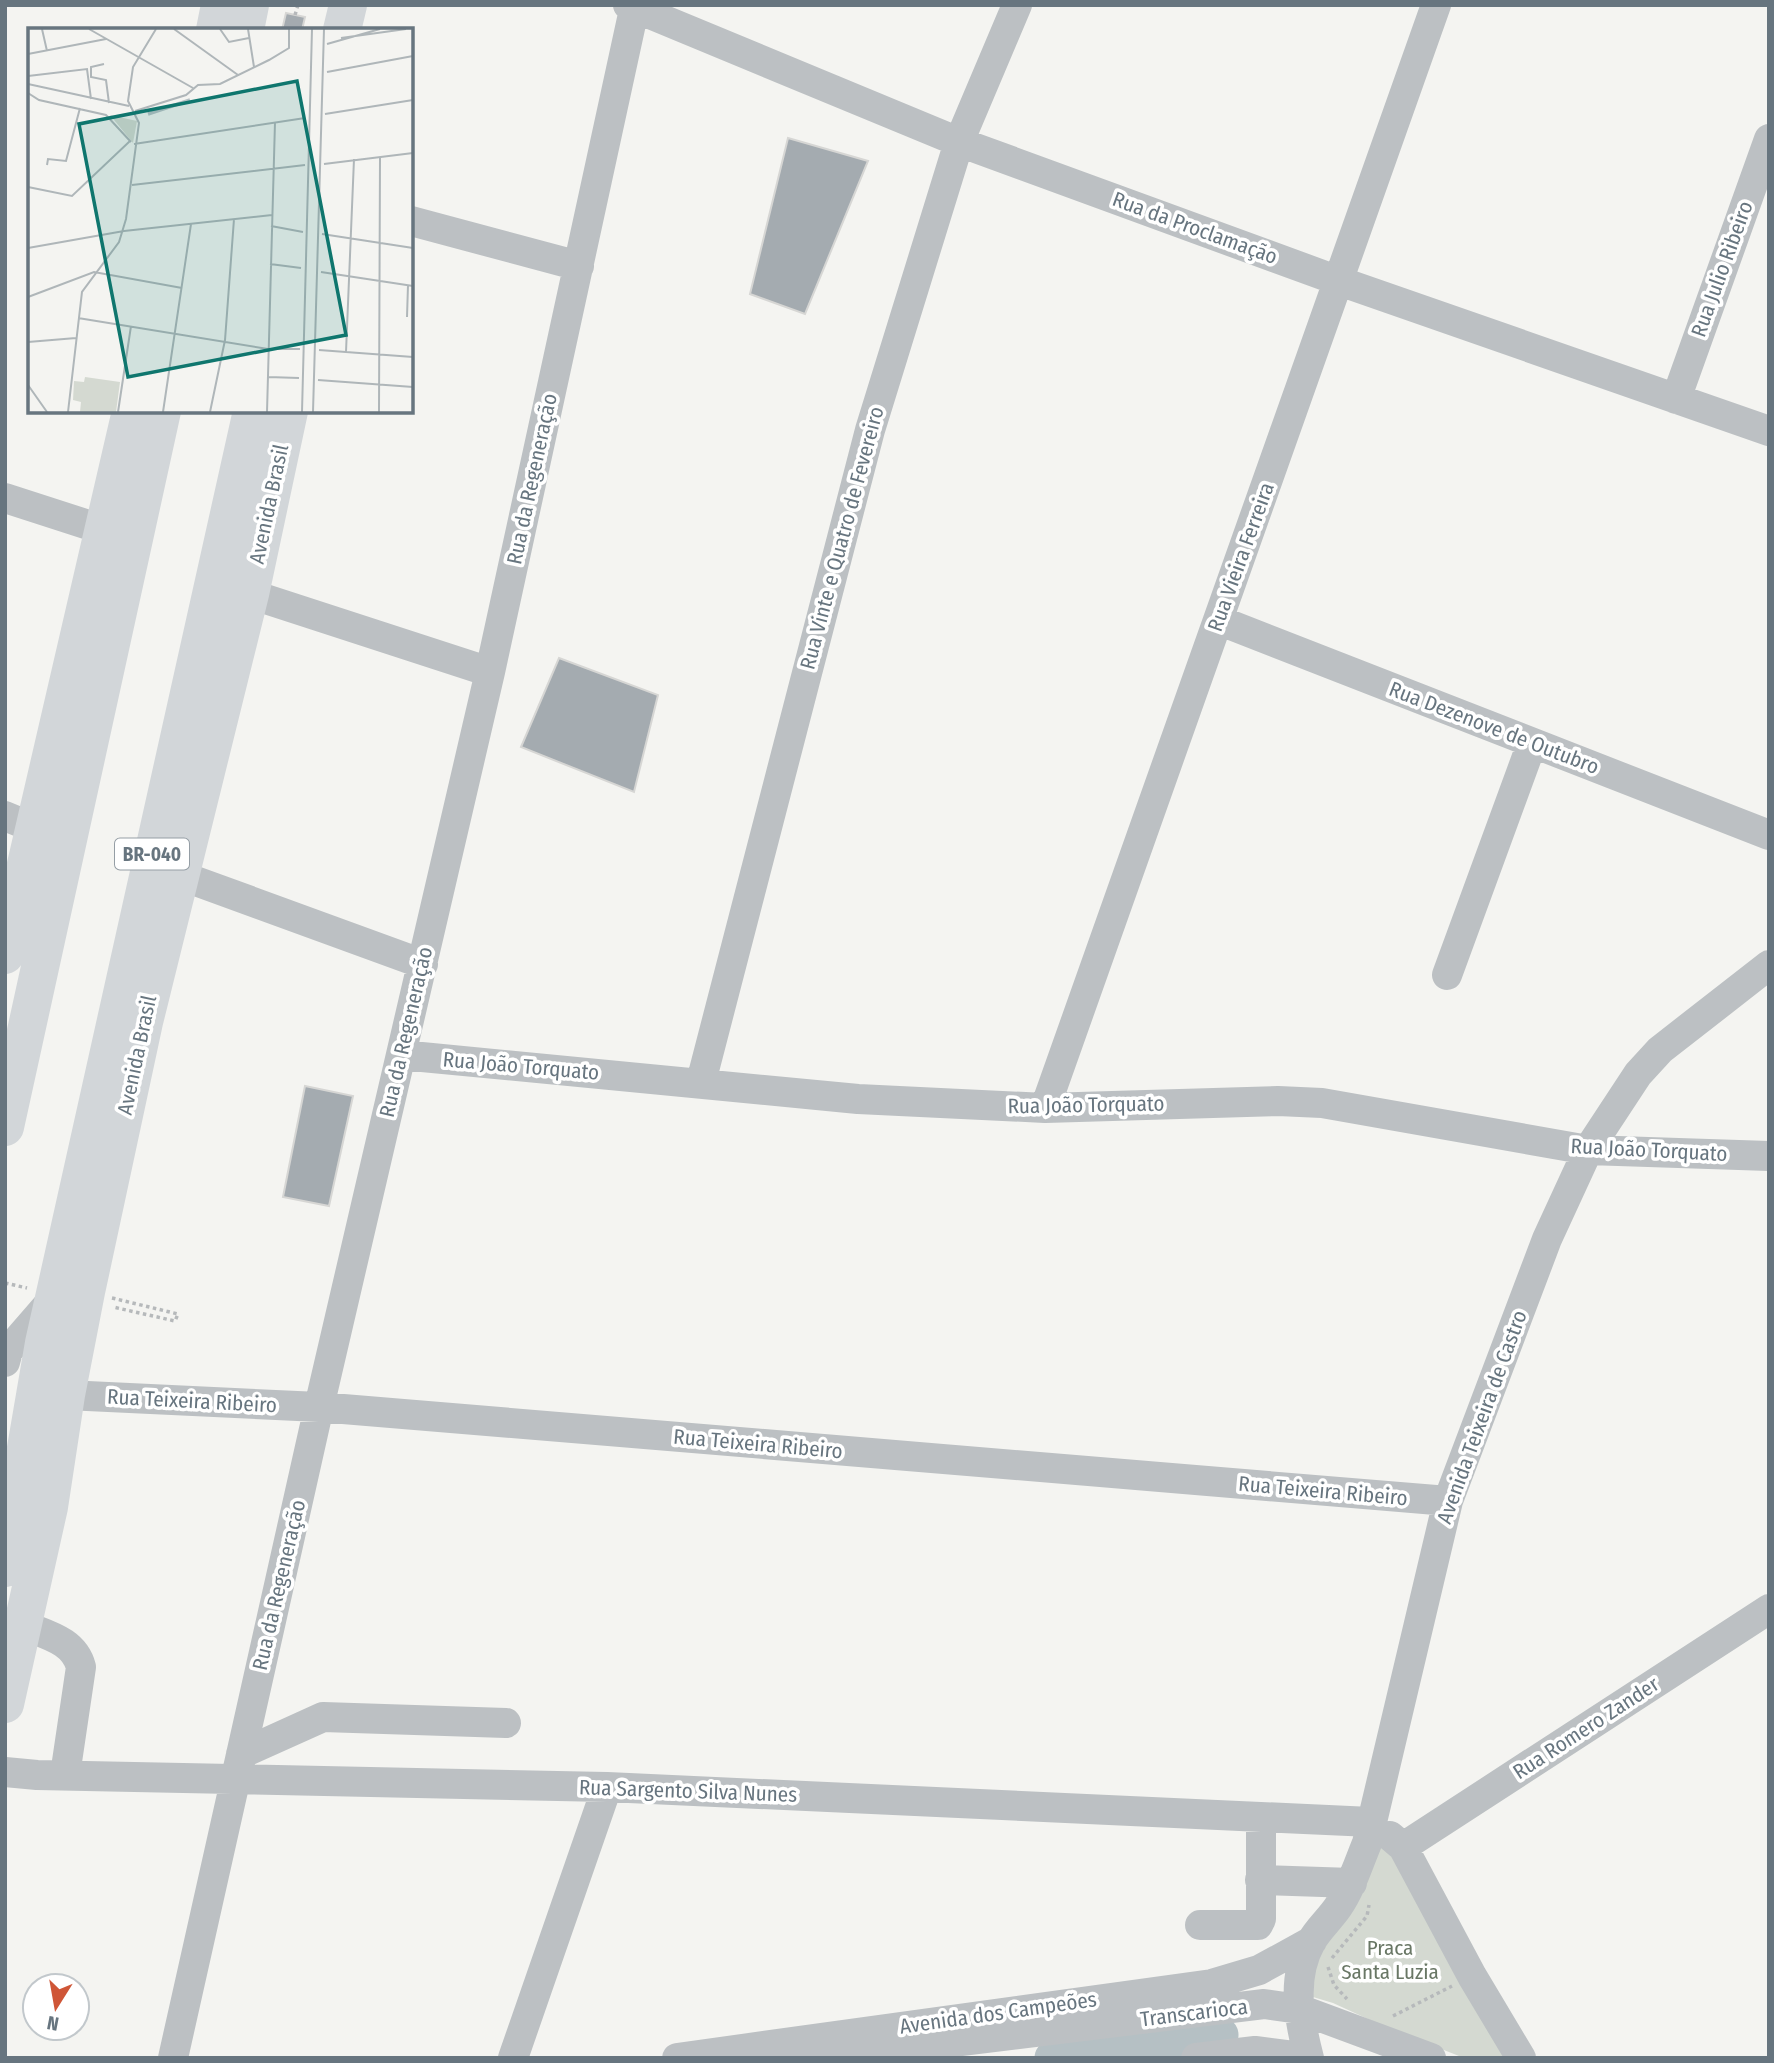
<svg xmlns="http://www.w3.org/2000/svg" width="1774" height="2063" font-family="'Fira Sans Condensed',sans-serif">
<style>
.green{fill:#d4d9d1}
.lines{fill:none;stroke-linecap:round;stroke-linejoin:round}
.river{stroke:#b5c0c4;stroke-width:37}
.building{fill:#a4abb0;stroke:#d6d6d4;stroke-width:2}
.path{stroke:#b6b9bb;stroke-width:3.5;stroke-dasharray:3.5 3.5;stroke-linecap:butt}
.minor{stroke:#bcc0c3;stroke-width:30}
.highway{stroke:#d2d6d9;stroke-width:38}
.labels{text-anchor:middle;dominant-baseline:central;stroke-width:7;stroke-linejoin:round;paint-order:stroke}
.shield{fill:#fff;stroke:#959ea5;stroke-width:2}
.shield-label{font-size:19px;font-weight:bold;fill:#67757f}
.street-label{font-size:21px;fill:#67757f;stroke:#fff}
.park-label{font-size:21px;fill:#697765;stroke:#fff}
.inset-river{fill:none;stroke:#b5c0c4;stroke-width:3.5}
.inset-road{fill:none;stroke:#afb6b9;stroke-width:2}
.view{fill:#0f766e;fill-opacity:0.15;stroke:#0f766e;stroke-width:3.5}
.inset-edge{fill:none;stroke:#67757f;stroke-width:3.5}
</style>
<rect width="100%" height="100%" fill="#f4f4f1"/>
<path class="green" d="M1383,1833L1525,2058H1464L1381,2025L1333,2003L1313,1997L1314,1961Z"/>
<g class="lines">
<path class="river" d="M1053,2058L1126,2050L1220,2035"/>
</g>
<path class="building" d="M286,13L305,17L302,30H282Z
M788,138L868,161L805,314L750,294Z
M559,658L658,695L634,792L521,747Z
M305,1086L353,1096L329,1206L283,1197Z"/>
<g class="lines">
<path class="path" d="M295,15L298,5
M5,1283L27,1288
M112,1298L178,1314L175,1321L113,1307
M1332,1958L1367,1916L1369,1905
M1328,1967L1334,1985L1347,1999
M1393,2016L1452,1986"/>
<path class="minor" d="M628,5L959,142L1339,281L1769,431
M411,221L579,266
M1676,399L1769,139
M5,498L104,530
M250,594L490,672
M1218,620L1769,835
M5,816L34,828
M179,875L423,964
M1447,975L1532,743
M401,1055L858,1099L1045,1108L1278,1101L1322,1103L1588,1150L1769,1156
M701,1082L870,430L959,142L1017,5
M1045,1108L1436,5
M5,1362L8,1351L53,1299
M66,1395L319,1407L1448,1501
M23,1625C46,1635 74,1640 81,1667L65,1775
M241,1754L323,1717L506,1723
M5,1772L37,1775L607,1787L1371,1822
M1390,1836L1403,1847L1472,1976L1521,2058
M1403,1847L1769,1609
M1260,1880L1352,1883
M1200,1925H1258L1261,1919V1817
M173,2058L319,1407L490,672L635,5
M513,2058L607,1787
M677,2058L1212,1984L1259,1970L1312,1941
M782,2058L856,2054L1264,2004L1299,2009L1431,2058
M1196,2058L1255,2051L1309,2058
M1309,2058C1299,2020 1291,1978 1311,1942C1318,1929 1330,1919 1338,1907C1351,1888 1358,1865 1367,1843L1448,1501L1547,1239L1588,1150L1638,1074L1660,1050L1769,965"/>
<path class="highway" d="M215,30L220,5
M245,30L250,5
M342,30L348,5
M5,955L131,411
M5,1127L162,411
M5,1568L23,1485L25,1454L44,1343L252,411
M5,1704L49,1507L66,1395L86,1292L144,1022L250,594L289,411"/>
</g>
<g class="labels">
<rect class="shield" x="115" y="838.5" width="74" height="31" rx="5"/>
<g class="shield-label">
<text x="152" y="854">BR-040</text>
</g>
<g class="street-label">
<text transform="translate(1195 228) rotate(20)">Rua da Proclamação</text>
<text transform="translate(1722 269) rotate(-70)">Rua Julio Ribeiro</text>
<text transform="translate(532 479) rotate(-78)">Rua da Regeneração</text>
<text transform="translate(269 504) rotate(-78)">Avenida Brasil</text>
<text transform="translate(842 538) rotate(-75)">Rua Vinte e Quatro de Fevereiro</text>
<text transform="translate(1241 557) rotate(-70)">Rua Vieira Ferreira</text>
<text transform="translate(1494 728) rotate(21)">Rua Dezenove de Outubro</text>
<text transform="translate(406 1032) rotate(-77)">Rua da Regeneração</text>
<text transform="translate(137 1055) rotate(-78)">Avenida Brasil</text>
<text transform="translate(521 1066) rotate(5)">Rua João Torquato</text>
<text transform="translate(1086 1105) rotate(-1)">Rua João Torquato</text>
<text transform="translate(1649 1150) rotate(3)">Rua João Torquato</text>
<text transform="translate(192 1401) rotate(3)">Rua Teixeira Ribeiro</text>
<text transform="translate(1482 1417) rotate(-70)">Avenida Teixeira de Castro</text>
<text transform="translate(758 1444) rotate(5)">Rua Teixeira Ribeiro</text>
<text transform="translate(1323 1491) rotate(5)">Rua Teixeira Ribeiro</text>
<text transform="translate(279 1585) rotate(-77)">Rua da Regeneração</text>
<text transform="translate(1586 1728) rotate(-33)">Rua Romero Zander</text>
<text transform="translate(688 1791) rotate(2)">Rua Sargento Silva Nunes</text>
<text transform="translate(998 2013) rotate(-8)">Avenida dos Campeões</text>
<text transform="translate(1194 2013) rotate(-7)">Transcarioca</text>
</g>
<g class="park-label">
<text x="1390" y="1948">Praca<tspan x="1390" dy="24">Santa Luzia</tspan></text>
</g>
</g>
<g transform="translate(28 28)">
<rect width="385" height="385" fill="#f4f4f1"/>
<path d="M82,87L109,93L105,115ZM57,349L92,354L88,384H52L53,374L45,372L46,353L56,354Z" fill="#d4d9d1"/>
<path class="inset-river" d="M120,86L162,72"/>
<path class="inset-road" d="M14,1L19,23M61,1L165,60M146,1L210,47M192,1L201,14L221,10M220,1L226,39M313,10L378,1M299,16L352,1M0,26L78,11M76,36L63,39V49L78,52L81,75M299,44L385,28M0,48L59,41L63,71M0,56L101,78M0,65L11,72L78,87L103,114M107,83L158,67L170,57L192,56L241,32L261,20V1M297,86L385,72M106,116L277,90M296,136L385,125M19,137L20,131L38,133L52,80M104,157L277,137M0,159L44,168L102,113M243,198L275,204M294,206L385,220M0,220L96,203L244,187M242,236L273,240M293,244L385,258M0,269L66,244L154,260M379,289L380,257M50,290L240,321H272M0,314L48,310M291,322L385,329M318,324L326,131M240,349L271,350M290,352L385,359M0,357L19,384M40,384L54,264L91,214L98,191L111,95L100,73L105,39L128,1M90,384L103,298M135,384L163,196M182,384L197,312L206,191M239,384L247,94M274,384L284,1M285,384L296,1M351,384L352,129"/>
<path class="view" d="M269,53L318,307L100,349L51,96Z"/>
<rect width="385" height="385" class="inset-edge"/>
</g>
<rect width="1774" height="2063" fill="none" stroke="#67757f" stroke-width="14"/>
<g transform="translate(56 2007) rotate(191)"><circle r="33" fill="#ffffff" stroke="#c2c8cc" stroke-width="2"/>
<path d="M0-5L12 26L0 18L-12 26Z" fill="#cf5637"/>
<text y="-10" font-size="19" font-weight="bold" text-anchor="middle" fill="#67757f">N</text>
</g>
</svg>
